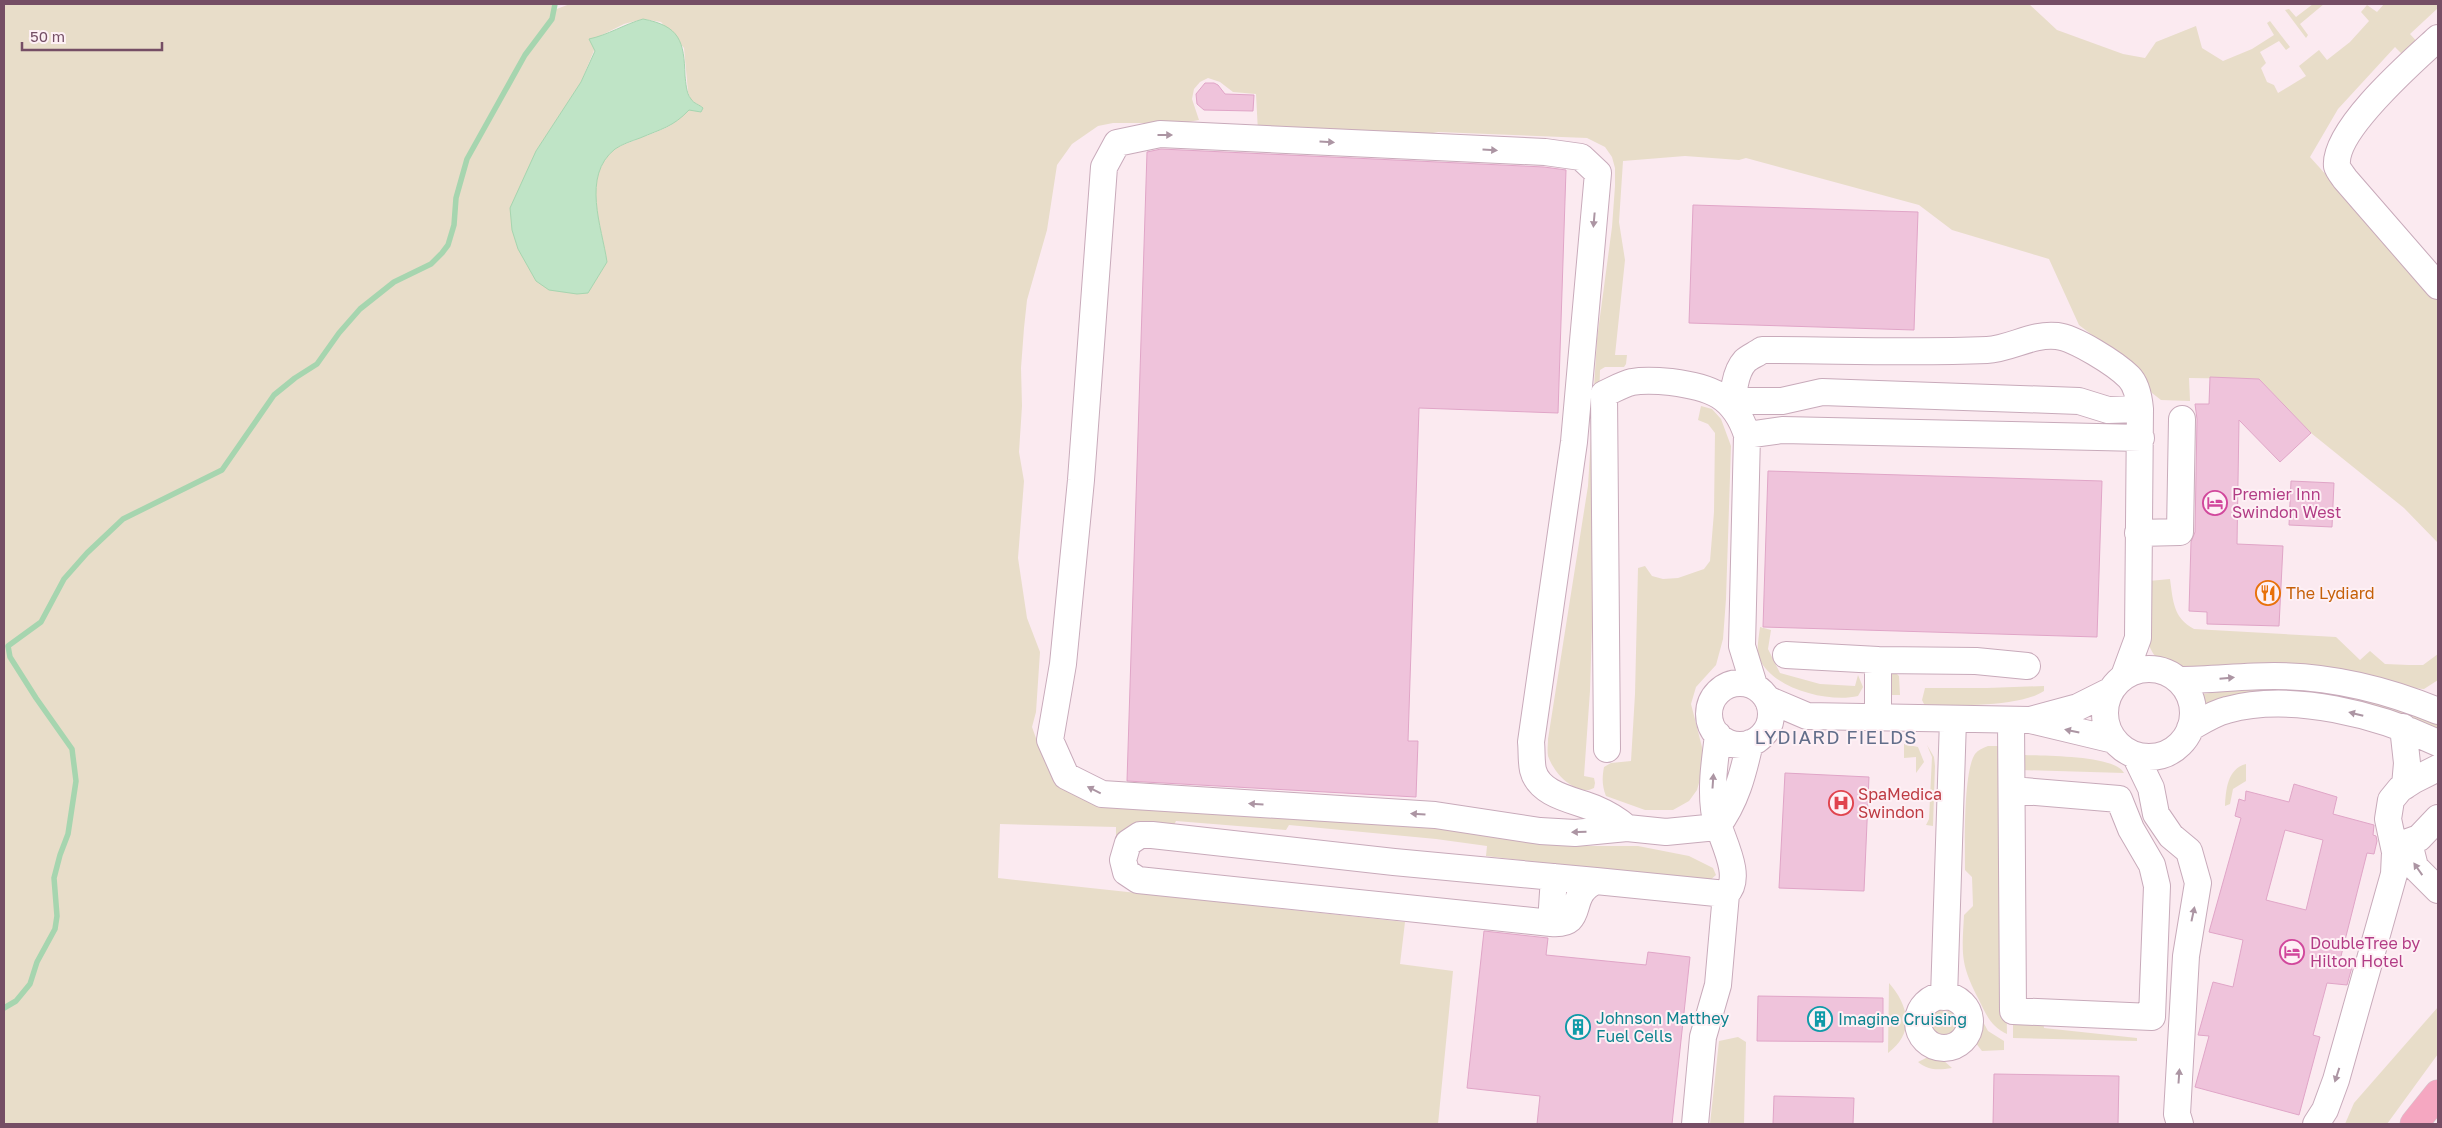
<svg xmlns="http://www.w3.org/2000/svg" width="2442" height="1128" font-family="'Golos Text',sans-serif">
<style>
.green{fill:#e8ddc9;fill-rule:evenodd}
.water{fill:#bfe4c6;stroke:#a6d5af}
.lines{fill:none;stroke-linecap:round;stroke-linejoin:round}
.stream{stroke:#a6d5af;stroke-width:5.5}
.building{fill:#efc3db;stroke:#e0a5c7;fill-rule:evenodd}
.minor-casing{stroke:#c8aaba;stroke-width:28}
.major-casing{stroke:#d3c6ce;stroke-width:29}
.minor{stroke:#fff;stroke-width:26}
.major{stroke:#f5a7c1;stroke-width:28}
.oneway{fill:#ac95a3}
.labels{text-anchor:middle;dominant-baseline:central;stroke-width:4;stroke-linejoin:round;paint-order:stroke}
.hotel-label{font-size:16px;fill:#b23c85;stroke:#fef0f5;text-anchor:start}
.food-label{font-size:16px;fill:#c56008;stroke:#fef0f5;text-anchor:start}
.health-label{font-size:16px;fill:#be3a42;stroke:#fef0f5;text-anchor:start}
.culture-label{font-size:16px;fill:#0d838f;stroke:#fef0f5;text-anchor:start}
.quarter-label{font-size:19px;letter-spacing:1px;fill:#626e8a;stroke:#fef0f5}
</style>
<rect width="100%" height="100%" fill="#fbeaf0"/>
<path class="green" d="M4,4H555V9L551,11L570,4H2029L2057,30L2123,54L2145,58L2156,42L2196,26L2202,48L2223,61L2252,49L2274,35L2267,23L2270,21L2290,47L2286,50L2279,41L2260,52L2266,63L2261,68L2267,82L2274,85L2278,93L2306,76L2299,66L2319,50L2327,60L2350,42L2369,21L2361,12L2367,5L2377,12L2384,4H2438V8L2410,34L2419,44L2405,57L2395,47L2338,109L2310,157L2438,299V543L2404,508L2311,433L2259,379L2189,378L2190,401L2161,400L2152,393L2135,368L2079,325L2049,259L1952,230L1919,205L1746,158L1739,160L1685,156L1623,161L1619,222L1625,260L1615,355H1627L1626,364L1624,367H1605L1600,370L1590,691L1584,776L1594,778L1595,783L1594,788L1589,790C1571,791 1554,773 1548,756C1547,751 1548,744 1548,739L1588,486L1597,339L1612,227L1615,186V168L1612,157L1605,147L1587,138L1438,132L1417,136L1258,132L1256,94L1233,92L1220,82L1208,78L1200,82L1194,89L1192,99L1199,120L1183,123H1113L1098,126L1072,144L1057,165L1047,230L1027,300L1024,328L1021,368L1022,406L1019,452L1024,481L1018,558L1027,618L1040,652L1036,712L1032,727L1042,755L1052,770L1096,799L1128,809L1389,821L1579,846H1638L1689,856L1713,868L1716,875L1708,882L1486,856L1487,846L1436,839L1289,825L1286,830L1176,821L1174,825L1138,824L1127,828L1116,840V827L1000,824L998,878L1405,922L1400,964L1453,971L1438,1124H4ZM643,19L661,22L684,48L688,92L691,100L703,108L701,112L689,109C674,127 661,130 640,138C632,142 622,144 615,149C581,176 602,227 607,262L588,293L536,151L581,82L600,36L624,24Z
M2313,4H2324L2300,24L2308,35L2306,38L2285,10L2289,9L2296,17Z
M1701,406L1712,409L1721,419L1731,446L1726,599L1723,639L1716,665L1696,687L1691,704L1702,747L1704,765L1697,790L1689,801L1673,810H1645L1606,796C1602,786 1602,778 1604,767L1611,763L1631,761L1635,694L1638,568L1645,566L1652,576L1663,579L1678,578L1704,569L1710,561L1714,512L1715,433L1708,424L1698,420Z
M2170,579C2173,600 2173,618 2194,629L2336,637L2360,660L2370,651L2385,664L2409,665H2423L2438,654V680L2424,689L2178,670C2172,667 2165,665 2160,661C2138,643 2148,606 2149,581Z
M1760,627L1771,630L1768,649L1780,673L1820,684L1855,686L1858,675L1863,687L1858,696C1829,703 1772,689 1759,658C1756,650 1759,636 1760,627Z
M1890,673H1896L1899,676L1900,695H1885Z
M2044,686V691C2020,707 1956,705 1925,706L1922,700L1925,688H1987Z
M2248,688H2309L2368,699L2438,724V731L2404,716L2199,709L2195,695Z
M1904,744L1918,747L1924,762L1916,773V757L1904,758Z
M1927,745L1934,757L1935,766L1933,826L1926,825L1929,819L1932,757Z
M1988,746H2001L2007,1034C1990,1026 1986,1014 1978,998C1960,963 1962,954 1964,915L1973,906L1972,877L1965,870C1965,846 1963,772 1975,754C1978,750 1983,748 1988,746Z
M2023,755C2043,756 2115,755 2124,773L2021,770Z
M2246,764V781L2233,789L2230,804L2225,806C2226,790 2227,769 2246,764Z
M1889,983C1909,1006 1915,1033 1888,1053Z
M2438,1007V1054L2387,1124H2345L2354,1103Z
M1931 1022a13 13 0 1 1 26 0a13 13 0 1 1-26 0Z
M2013,1018L2043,1019L2044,1028L2137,1038V1041L2013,1038Z
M1982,1020L1988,1031L2004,1041V1050L1982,1051L1975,1042L1980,1033Z
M1738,1037L1746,1042L1744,1124H1710L1719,1041Z
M1928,1057L1943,1060L1952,1068C1939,1070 1929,1071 1918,1062Z"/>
<path class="water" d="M643,19C680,26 684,41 685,76C686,83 686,93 691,99C693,103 700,105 703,108L701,112L689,110C673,127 661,129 640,138C632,141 622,144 615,149C581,176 602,227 607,262L588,293L577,294L549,290L536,281L518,249L512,230L510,208L536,151L581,82L595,51L589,39C608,35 625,24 643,19Z"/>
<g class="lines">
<path class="stream" d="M4,1008L16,1001L30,984L37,962L55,929L57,916L54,878L60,855L68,834L76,781L72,749L36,698L10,657L8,646L41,622L64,579L87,553L123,519L222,470L274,395L295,378L317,364L339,333L360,309L394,282L431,264L442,253L448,245L454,225L456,198L467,159L525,55L552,19L555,4"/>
</g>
<path class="building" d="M1205,83H1214L1218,85L1225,94L1254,95L1253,111L1204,110L1197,104L1196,94Z
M1161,149L1544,167L1566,170L1558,413L1419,408L1408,741H1418L1416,797L1127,781L1147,152Z
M1693,205L1918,212L1914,330L1689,323Z
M2210,377L2259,379L2311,433L2280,462L2239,420L2237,544L2283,546L2279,626L2207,624V612L2189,611L2191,542L2195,532L2197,419L2195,404H2209Z
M1768,471L2102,481L2097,637L1763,627Z
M2291,481L2334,483L2332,527L2289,525Z
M1785,773L1869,777L1864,891L1779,888Z
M2294,784L2337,797L2333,814L2374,825L2373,835L2376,836L2377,841L2374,854L2367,853L2339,964L2352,967L2347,985L2327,983L2313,1035L2320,1037L2299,1115L2195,1087L2209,1036L2198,1035L2213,982L2233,987L2243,940L2209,932L2241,818L2235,816L2239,799L2245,801L2246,791L2289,802ZM2285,830L2323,840L2306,910L2266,900Z
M1484,931L1548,938L1546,955L1646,965L1648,952L1690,957L1672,1124H1537L1540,1096L1467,1088Z
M1758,996L1883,998V1042L1757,1041Z
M1994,1074L2119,1076L2118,1124H1993Z
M1774,1096L1854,1098L1853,1124H1773Z"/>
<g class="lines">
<defs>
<path id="minor" d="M2438,38C2413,61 2333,130 2337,166C2338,170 2343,176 2345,179L2438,286
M1733,401H1782L1822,392L2079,401L2108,410L2140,409
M1734,409C1732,395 1735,372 1745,361C1749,357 1757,354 1762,350C1837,350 1912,353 1987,350C2010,349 2033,333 2057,336C2075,338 2116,364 2129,377C2137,385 2139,398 2140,409L2138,638L2124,676
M1747,435L1782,430L2141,438
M2138,533L2180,532L2182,419
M1786,655L1878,660
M2105 713a44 44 0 1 1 88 0a44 44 0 1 1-88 0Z
M2179,680C2211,680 2242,676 2274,676C2330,676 2387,690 2438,711
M1709 714a31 31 0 1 1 62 0a31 31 0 1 1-62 0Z
M1767,699L1807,716L2030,720L2114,740
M1878,717V660L1976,661L2027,666
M2011,720L2013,1011L2152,1017L2157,886L2152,865L2131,829L2119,799L2012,790
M2030,720L2078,707L2110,691
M2403,727L2407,763L2405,786
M2190,728C2202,721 2214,713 2227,710C2292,692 2379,715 2438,743
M1607,749L1604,394C1613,390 1623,384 1632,382C1644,380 1660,381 1671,382C1710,387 1734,395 1747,435L1742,646L1754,685
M2135,755L2151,788L2156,814L2171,836L2189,851L2198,883L2186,956L2177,1114L2180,1124
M1627,828C1617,819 1606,813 1594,808C1574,800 1539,795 1533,770C1531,761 1532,751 1531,742L1574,442L1598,173L1581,157L1545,152L1160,134L1117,143L1104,167L1081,480L1063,664L1050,740L1066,776L1102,794L1435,815L1540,831L1575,833L1627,828L1666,832L1717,827C1736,802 1743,774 1750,743
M1140,835H1152L1394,862L1596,881C1564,895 1588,926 1551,923L1138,880L1126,872L1123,860L1128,843Z
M2409,843L2415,867L2438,890
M2394,847L2419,838L2438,818
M1596,881L1726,894
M1551,923L1554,877
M1918 1022a26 26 0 1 1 52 0a26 26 0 1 1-52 0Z
M1944,997L1953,720
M1695,1124L1703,1037L1718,985L1726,894C1746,875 1716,831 1714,809C1711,784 1715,760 1718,735
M2316,1124L2325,1110L2336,1080L2394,874L2395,852L2388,819L2391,800L2400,789L2414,780L2438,768"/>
<path id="major" d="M2414,1124L2438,1094"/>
</defs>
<use href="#minor" class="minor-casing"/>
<use href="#major" class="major-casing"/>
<use href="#minor" class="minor"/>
<use href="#major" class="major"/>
</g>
<defs><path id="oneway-solid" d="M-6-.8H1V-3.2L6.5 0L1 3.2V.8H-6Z" transform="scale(1.25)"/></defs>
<g class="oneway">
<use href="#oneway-solid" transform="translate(1165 135)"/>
<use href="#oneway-solid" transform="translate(1327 142) rotate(3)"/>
<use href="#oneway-solid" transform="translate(1490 150) rotate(3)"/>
<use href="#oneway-solid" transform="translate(1594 220) rotate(95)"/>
<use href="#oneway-solid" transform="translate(2227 678) rotate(-5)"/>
<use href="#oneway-solid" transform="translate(2356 714) rotate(-166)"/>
<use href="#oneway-solid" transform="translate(2072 731) rotate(-168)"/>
<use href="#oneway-solid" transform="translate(1713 781) rotate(-86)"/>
<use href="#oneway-solid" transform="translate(1094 790) rotate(-153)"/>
<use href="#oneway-solid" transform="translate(1256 804) rotate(-177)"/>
<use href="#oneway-solid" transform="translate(1418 814) rotate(-176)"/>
<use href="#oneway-solid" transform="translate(1579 832) rotate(178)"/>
<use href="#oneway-solid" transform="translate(2418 869) rotate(-125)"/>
<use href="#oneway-solid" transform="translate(2193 914) rotate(-78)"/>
<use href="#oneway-solid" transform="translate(2337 1075) rotate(108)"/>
<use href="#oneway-solid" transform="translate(2179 1076) rotate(-86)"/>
</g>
<defs>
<symbol id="hotel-ring" viewBox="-11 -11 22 22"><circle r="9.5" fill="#fef0f5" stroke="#d1479c" stroke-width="1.5"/><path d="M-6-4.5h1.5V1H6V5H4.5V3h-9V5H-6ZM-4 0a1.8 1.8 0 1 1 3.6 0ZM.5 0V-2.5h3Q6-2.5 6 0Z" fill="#d1479c"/></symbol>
<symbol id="restaurant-ring" viewBox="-11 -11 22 22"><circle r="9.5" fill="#fef0f5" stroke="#e8710a" stroke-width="1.5"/><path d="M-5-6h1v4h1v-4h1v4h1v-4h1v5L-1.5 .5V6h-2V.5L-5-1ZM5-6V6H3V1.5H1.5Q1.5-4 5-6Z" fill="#e8710a"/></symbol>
<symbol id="hospital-ring" viewBox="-11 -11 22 22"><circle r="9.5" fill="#fef0f5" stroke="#e0444e" stroke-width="1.5"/><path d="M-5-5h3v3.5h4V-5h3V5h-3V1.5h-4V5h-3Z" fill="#e0444e"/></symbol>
<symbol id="building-ring" viewBox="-11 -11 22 22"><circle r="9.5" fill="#fef0f5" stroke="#0f9aa8" stroke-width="1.5"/><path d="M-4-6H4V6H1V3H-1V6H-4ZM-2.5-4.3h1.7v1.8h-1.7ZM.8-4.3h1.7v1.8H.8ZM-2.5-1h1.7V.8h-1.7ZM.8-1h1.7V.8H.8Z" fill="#0f9aa8"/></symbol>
</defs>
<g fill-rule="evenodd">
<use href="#hotel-ring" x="2201" y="489" width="28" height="28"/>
<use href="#restaurant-ring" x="2254" y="579" width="28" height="28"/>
<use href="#hospital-ring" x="1827" y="789" width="28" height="28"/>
<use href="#hotel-ring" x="2278" y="938" width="28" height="28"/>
<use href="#building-ring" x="1806" y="1005" width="28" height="28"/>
<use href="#building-ring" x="1564" y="1013" width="28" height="28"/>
</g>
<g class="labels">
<g class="hotel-label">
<text x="2232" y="494">Premier Inn<tspan x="2232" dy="18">Swindon West</tspan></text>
<text x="2310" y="943">DoubleTree by<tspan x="2310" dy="18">Hilton Hotel</tspan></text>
</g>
<g class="food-label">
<text x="2286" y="593">The Lydiard</text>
</g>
<g class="health-label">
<text x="1858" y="794">SpaMedica<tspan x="1858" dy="18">Swindon</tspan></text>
</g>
<g class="culture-label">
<text x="1596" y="1018">Johnson Matthey<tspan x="1596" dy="18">Fuel Cells</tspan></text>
<text x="1838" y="1019">Imagine Cruising</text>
</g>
<g class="quarter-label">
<text x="1836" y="736">LYDIARD FIELDS</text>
</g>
</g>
<rect width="2442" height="1128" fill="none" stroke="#754e65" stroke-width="10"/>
<path d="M22 42v8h140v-8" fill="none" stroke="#754e65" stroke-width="2.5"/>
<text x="30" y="42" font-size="15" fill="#754e65" stroke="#fef0f5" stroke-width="4" paint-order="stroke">50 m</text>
</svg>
